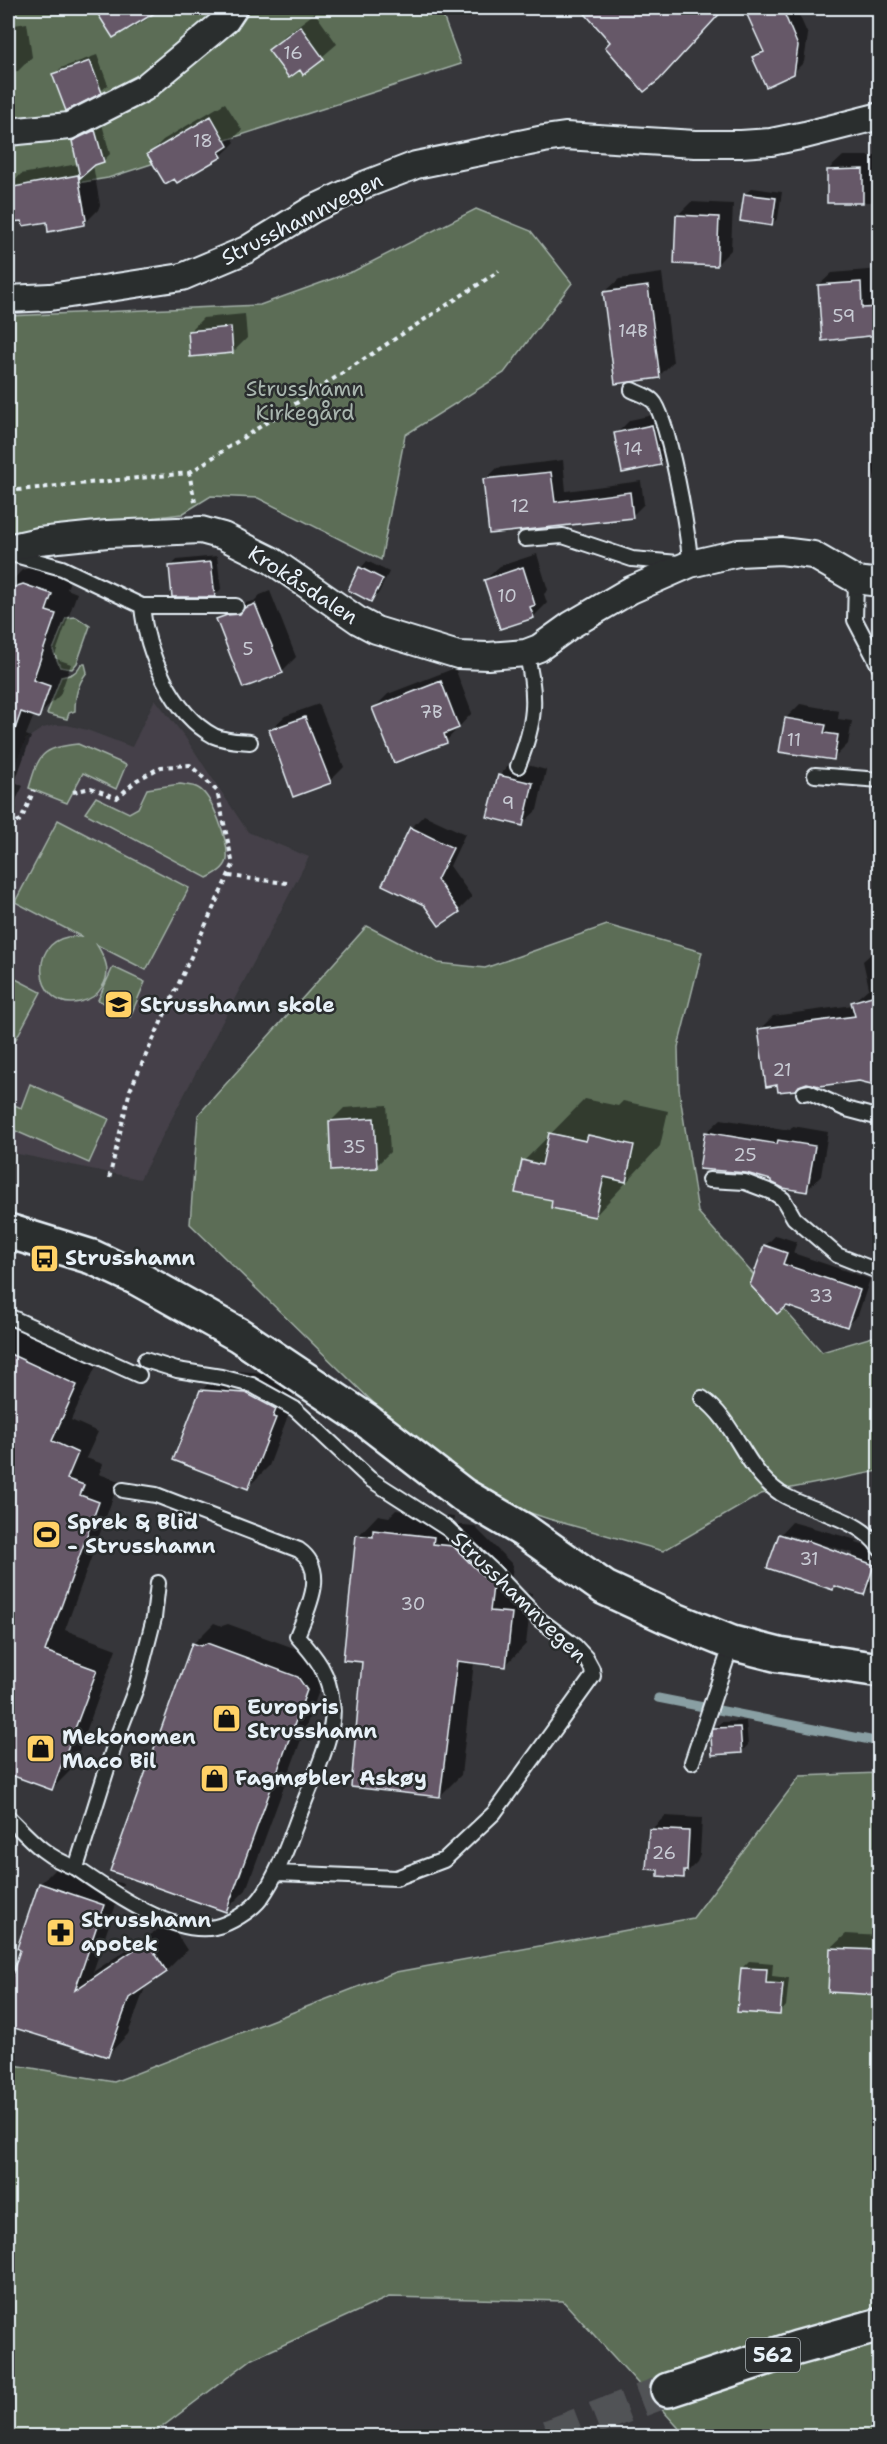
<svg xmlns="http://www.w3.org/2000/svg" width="887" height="2444" font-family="'Shantell Sans',sans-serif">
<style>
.built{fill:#444048}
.green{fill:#5b6d56;stroke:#a2afa7;stroke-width:1.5}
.shadow{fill:#0007;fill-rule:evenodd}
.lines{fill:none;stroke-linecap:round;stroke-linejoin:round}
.stream{stroke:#899fa3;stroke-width:9}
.building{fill:#665968;stroke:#e8f1f8;stroke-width:1.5}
.primary-tunnel{stroke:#515256;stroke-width:33;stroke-dasharray:33 16;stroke-linecap:butt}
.lane-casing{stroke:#e8f1f8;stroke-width:18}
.street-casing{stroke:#e8f1f8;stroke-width:30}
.secondary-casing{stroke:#e8f1f8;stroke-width:38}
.primary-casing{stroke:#e8f1f8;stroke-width:38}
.path{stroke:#e8f1f8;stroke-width:4;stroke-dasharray:4.5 4.5;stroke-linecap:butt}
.lane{stroke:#2a2d2e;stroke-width:14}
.street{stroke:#2a2d2e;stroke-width:26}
.secondary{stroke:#2a2d2e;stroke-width:33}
.primary{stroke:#2a2d2e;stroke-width:33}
.labels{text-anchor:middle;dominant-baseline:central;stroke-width:5;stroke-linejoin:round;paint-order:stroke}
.number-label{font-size:18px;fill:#c8cbd4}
.shield{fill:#2a2d2e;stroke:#afb6bb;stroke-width:1.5}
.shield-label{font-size:20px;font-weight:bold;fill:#e8f1f8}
.street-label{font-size:21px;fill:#e8f1f8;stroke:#2a2d2e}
.park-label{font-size:21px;fill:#a9b6af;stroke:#2a2d2e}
.poi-label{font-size:21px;font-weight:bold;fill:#e8f1f8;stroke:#2a2d2e;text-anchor:start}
</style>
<rect width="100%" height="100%" fill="#36363a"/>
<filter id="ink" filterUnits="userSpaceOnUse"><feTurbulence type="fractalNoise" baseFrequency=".0167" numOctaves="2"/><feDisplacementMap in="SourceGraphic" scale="12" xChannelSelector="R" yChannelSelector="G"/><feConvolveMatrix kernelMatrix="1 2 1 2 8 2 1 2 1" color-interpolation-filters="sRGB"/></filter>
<g filter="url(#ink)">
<path class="built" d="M155,699L185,737L248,832L309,857L140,1179L8,1152V808L11,807L8,800V791L9,777L26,739L43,728L55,725H67L87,730L132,747Z"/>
<path class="green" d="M8,8H440L461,64L108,178L8,194Z
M476,209L531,231L572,283L504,373L405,435L381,560L258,498L211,496L182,514L8,536V316L260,305L354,271Z
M76,617L90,626L77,663L72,669L60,667L53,650L66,618Z
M81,664H85L87,672C77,685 75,697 75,711L69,713L67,719L47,714L61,677C71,675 76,674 81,664Z
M78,744L126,765L116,789L83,773L67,803L29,788C39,754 41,748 78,744Z
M180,784C185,785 193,785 198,788C213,796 229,843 227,860C225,869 215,874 207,878L85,813L96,797L129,813L138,808L147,789Z
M58,820L189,888L146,970L97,945C105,958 112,972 102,987C97,996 89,1000 80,1002C32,1013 25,929 82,937L15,902Z
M607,925L702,952L678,1047L679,1089L698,1212L822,1352L879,1335V1471L761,1494L663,1551L549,1519L464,1491L190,1224L198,1115L367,926L438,963L485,968Z
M113,967L145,982L130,1017L98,1000Z
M8,975L41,992L8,1054Z
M30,1084L109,1119L89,1163L11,1129L8,1135V1102L21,1108Z
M879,1773V2436H686L563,2301L389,2297L252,2359L150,2436H8V2064L114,2082L396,1972L693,1918L800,1776Z"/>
<path class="shadow" d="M96,8H159L146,20L129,30L127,28L113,36Z
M589,8H724L670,66L612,41L588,14Z
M746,8H796L808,35L804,62L793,73L754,58L764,48Z
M315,13L337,44L303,73L300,68L270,50L284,36Z
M27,23L32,57L18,71L8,72V26Z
M97,55L108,85L101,91L54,75L61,68Z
M225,103L242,130L233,139L235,142L221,156L149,154L163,140Z
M102,124L110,154L103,161L93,165L100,205L98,210L84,224L24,219L12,221L8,188L21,174L78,164L73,141L80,134Z
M843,156H877V159H880V193L871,202H829L828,170Z
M752,188L782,192L778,218L771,225L745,194Z
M691,202L733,204L731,250L717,264L677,216Z
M880,269V334L824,340L819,285L832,273Z
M662,273L673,362L659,376L604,293L619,279Z
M245,314L247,338L233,352L189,332L203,318Z
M666,412L674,449L660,463L616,434L630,420Z
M880,452V493L870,462Z
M563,460L566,491L641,481L644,504L632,516L491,532L485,480L497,468Z
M537,554L548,590L544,594L547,603L533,617L485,580L500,566Z
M217,556L221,589L214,596L170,567L177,560Z
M367,561L389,572L378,594L371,600L361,568Z
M45,563L73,572L67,589L77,593L54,658L71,664L60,695L38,716L34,715L26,735L31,737L15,782L23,786L13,806L17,808L8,826V585L22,570Z
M270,591L296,657L282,671L218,620L232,606L254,601L260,595Z
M455,668L472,713L446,741L374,708L388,694Z
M319,704L344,767L330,781L270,730L285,716Z
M800,704L839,711L838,719L852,721L848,744L834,758L786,718Z
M513,761L546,770L537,810L522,824L499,776Z
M424,815L465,834L450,866L472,897L459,910L439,924L411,828Z
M880,946V1081L877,1083L759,1030L773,1016L853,1005L852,1003L869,988L863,961Z
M585,1099L618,1106L623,1101L668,1111L660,1146L595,1216L554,1199L524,1161Z
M387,1105L390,1152L376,1166L330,1122L344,1108Z
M721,1119L790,1130L793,1126L828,1132L821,1176L807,1190L773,1179L706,1133Z
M776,1235L797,1242L793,1253L870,1279L858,1315L847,1325L787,1305L765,1246Z
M8,1324L97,1364L71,1420L98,1432L86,1458L103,1464L99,1474L119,1481L65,1630L116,1649L73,1768L52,1789L8,1772Z
M222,1370L267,1373L295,1388L292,1396L295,1397L269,1466L248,1487L201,1391Z
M396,1510L454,1517L453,1524L474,1526L513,1565L510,1591L532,1593L526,1644L506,1665L474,1662L461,1775L440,1796L363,1661L358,1536L378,1515L389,1517Z
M792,1522L857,1540L856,1543L880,1550V1571L876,1581L864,1593L836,1585L833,1588L780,1535ZM785,1534L853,1553L852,1556L785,1537Z
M214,1623L222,1626L228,1624L319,1657L327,1669L246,1890L225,1911L193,1644Z
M746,1721L748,1745L741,1752L714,1729L721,1722Z
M665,1816L702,1818L700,1855L697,1862L683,1876L651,1830Z
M61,1863L123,1884L93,1972L169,1922L187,1950L166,1971L146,1985L128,2034L108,2055L8,2024V1993L40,1884Z
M846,1934L880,1936V1993L829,1990L831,1948Z
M749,1961L773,1963L772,1976L789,1978L786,2006L780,2013L742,1968Z"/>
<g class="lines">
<path class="stream" d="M658,1698L880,1742"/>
</g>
<path class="building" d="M94,8H163L113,38Z
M580,8H725L659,80L644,92L605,47L610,42Z
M744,8H782L798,46L794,74L766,87L752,57L764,52Z
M300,26L324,59L303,75L300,70L289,78L268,50Z
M90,61L102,93L66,111L52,74Z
M211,116L228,146L219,152L222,157L177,183L174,179L165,184L147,154Z
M95,130L104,162L95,165L80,178L72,141Z
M863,169V203H827V170Z
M78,175L86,220L84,221V225L48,232L47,222L23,226L22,221L11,222L8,188Z
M744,194L776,198L772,226L740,221Z
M676,215L719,217L717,266L674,264Z
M861,282L862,308L879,307V335L822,341L818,285Z
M648,286L660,378L615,384L603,292Z
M231,327L233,353L190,357L188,331Z
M652,425L661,465L622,473L614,433Z
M551,472L555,502L630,492L633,518L489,534L483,479Z
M211,562L215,597H172L169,566Z
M359,567L383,579L371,602L348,590Z
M523,567L535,605L530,607L534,618L500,629L484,580Z
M23,584L52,594L46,611L56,614L33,680L50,686L39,718L21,712L11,741H8V589Z
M255,604L283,673L243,688L216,619L227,615L240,614L244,608Z
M441,681L459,728L444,734L447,743L394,763L372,708Z
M305,717L331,783L293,797L269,730Z
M785,718L826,725L824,733L838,735L834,760L779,752Z
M498,775L533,783L523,826L487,817Z
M410,827L453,848L437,880L460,912L439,926L424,905L382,885Z
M879,994V1086L859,1081L819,1086L807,1083L799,1086L796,1090L778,1092L777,1085L766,1087L758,1029L855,1016L851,1002Z
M374,1118L377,1168L331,1171L329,1121Z
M705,1132L777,1144L778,1140L815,1146L807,1192L783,1188L771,1182V1180L746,1173L699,1169Z
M549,1133L586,1141L588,1135L634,1145L626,1182L604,1177L595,1217L551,1208L552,1200L515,1193L522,1160L542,1165Z
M764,1245L787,1253L783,1264L860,1290L847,1327L787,1306L777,1314L750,1285Z
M8,1353L77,1385L52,1441L78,1453L67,1479L84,1485L80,1495L99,1502L45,1651L97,1670L52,1790L8,1774Z
M200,1390L246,1393L276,1409L273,1417L276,1418L248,1489L173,1460Z
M373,1530L434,1537L433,1544L453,1546L493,1586L490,1611L512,1613L506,1667L457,1661L440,1797L351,1787L362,1662L343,1660L356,1535L373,1537Z
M779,1534L805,1542L806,1540L874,1565L864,1595L834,1586L833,1590L767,1568Z
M192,1643L201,1646L207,1643L298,1677L307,1690L226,1912L110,1871Z
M740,1727L742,1753L712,1755L711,1734L713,1728Z
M649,1829L689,1831L687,1871H684V1878L658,1876V1870L646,1869Z
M39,1883L104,1905L75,1990L147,1941L167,1972L129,1998L108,2057L8,2026V1988L20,1950L17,1948Z
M830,1948L879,1950V1995L828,1992Z
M741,1968L767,1969L766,1983L783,1984L780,2015L737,2012Z"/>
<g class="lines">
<path class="primary-tunnel" d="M549,2436L668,2390"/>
<defs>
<path id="lane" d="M525,539L563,536L632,559L690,564C690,539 668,415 653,401C648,396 638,393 632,390
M8,553L62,568L142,606H236
M856,580L855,620L880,668
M142,606C146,651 172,714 214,736C225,741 238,741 250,742
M518,766C535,723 538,698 526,653
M815,775L880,780
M804,1093L809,1092L846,1109L880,1118
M709,1180L745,1182L774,1193L783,1199L794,1218L837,1255L880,1272
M8,1316L139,1375
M145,1360L177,1370L221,1377L252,1385L295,1409L370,1479L448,1529L493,1571L540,1620L575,1646L586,1658L592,1669L593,1676L494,1813L444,1860L396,1878L277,1873
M702,1398C737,1423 743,1468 780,1493C808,1511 862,1518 880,1549
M692,1762L732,1643
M8,1817C30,1839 45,1857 76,1868L116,1740L136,1688L154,1618L158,1583
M76,1868C108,1890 174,1937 215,1927C230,1924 252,1910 261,1898C281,1870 291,1835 304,1803C312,1782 322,1761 328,1739C331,1729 334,1713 332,1703C329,1673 317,1658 297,1636C307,1610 329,1571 299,1550L156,1495L123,1490"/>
<path id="street" d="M8,132L69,126L144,88L226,20L234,8
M8,299L50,297L182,277L246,250L313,209L364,185L416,165L544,139L565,136L695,144H741L771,142L805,135L880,116
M8,548L39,541L107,534L201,530L223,536L271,560L359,621L376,630L458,655L488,656L526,653L539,648L571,625L631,590L690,564L738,553L781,551L813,555L856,580L880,583"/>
<path id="secondary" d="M8,1231L92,1257L137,1278L239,1335L366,1420L463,1495L523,1530L605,1588L668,1617L732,1643L779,1655L880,1670"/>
<path id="primary" d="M668,2390L797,2348L880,2325"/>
</defs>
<use href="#lane" class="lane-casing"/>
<use href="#street" class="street-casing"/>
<use href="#secondary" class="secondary-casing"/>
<use href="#primary" class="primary-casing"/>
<path class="path" d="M189,473L499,271
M8,491L189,473L195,502
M73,792L91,788L117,798L137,780L161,767L190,765L217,791L233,865L130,1090L109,1179
M8,825L21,820L34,790
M229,876L287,883"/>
<use href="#lane" class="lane"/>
<use href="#street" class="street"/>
<use href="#secondary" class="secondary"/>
<use href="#primary" class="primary"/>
</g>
</g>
<defs>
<symbol id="school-square" viewBox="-11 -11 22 22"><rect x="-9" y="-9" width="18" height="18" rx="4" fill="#ffd166" stroke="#2a2d2e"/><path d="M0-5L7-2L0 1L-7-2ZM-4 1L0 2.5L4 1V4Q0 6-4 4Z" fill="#111"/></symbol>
<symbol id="bus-square" viewBox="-11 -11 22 22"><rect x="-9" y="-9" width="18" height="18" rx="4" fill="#ffd166" stroke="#2a2d2e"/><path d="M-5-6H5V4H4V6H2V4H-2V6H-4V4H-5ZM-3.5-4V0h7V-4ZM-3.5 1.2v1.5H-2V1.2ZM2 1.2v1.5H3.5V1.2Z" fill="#111"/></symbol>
<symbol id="stadium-square" viewBox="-11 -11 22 22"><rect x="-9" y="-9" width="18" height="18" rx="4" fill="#ffd166" stroke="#2a2d2e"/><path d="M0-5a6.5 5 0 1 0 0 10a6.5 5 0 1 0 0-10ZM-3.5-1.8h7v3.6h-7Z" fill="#111"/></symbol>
<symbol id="shop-square" viewBox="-11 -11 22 22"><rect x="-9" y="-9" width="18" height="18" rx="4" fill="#ffd166" stroke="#2a2d2e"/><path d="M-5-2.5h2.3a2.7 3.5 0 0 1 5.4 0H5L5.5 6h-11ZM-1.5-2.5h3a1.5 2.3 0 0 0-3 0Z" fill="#111"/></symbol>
<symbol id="pharmacy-square" viewBox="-11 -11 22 22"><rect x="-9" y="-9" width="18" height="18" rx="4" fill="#ffd166" stroke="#2a2d2e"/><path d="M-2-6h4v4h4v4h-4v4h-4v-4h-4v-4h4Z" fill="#111"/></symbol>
</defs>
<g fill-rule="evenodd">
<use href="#school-square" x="102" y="988" width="33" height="33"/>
<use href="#bus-square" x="28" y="1242" width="33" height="33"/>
<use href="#stadium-square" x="30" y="1518" width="33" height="33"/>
<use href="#shop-square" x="210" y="1702" width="33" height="33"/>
<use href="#shop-square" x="24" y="1732" width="33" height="33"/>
<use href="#shop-square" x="198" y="1762" width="33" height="33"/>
<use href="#pharmacy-square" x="44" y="1916" width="33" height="33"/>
</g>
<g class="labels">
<g class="number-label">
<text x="293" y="53">16</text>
<text x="203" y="141">18</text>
<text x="844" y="316">59</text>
<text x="633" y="331">14B</text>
<text x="633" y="449">14</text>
<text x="520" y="506">12</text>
<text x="507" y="596">10</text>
<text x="248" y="649">5</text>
<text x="431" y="712">7B</text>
<text x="794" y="740">11</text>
<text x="508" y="803">9</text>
<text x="782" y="1070">21</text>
<text x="354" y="1147">35</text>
<text x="745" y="1155">25</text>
<text x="821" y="1296">33</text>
<text x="809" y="1559">31</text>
<text x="413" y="1604">30</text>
<text x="664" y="1853">26</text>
</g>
<rect class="shield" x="746" y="2338" width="54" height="34" rx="4.5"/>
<g class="shield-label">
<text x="773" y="2355">562</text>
</g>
<g class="street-label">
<text transform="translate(302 219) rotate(-27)">Strusshamnvegen</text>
<text transform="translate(303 585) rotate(33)">Krokåsdalen</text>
<text transform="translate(519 1597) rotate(44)">Strusshamnvegen</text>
</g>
<g class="park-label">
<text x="305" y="389">Strusshamn<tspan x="305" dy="24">Kirkegård</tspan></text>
</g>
<g class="poi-label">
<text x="140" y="1005">Strusshamn skole</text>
<text x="65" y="1258">Strusshamn</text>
<text x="67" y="1522">Sprek &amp; Blid<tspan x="67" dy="24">- Strusshamn</tspan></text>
<text x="247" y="1707">Europris<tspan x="247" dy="24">Strusshamn</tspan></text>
<text x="62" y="1737">Mekonomen<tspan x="62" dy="24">Maco Bil</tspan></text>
<text x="235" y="1778">Fagmøbler Askøy</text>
<text x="81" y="1920">Strusshamn<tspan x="81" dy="24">apotek</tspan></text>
</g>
</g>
<rect width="887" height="2444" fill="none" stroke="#2a2d2e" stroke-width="30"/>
<rect x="15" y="15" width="857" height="2414" fill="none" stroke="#e8f1f8" stroke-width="2" filter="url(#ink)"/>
</svg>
